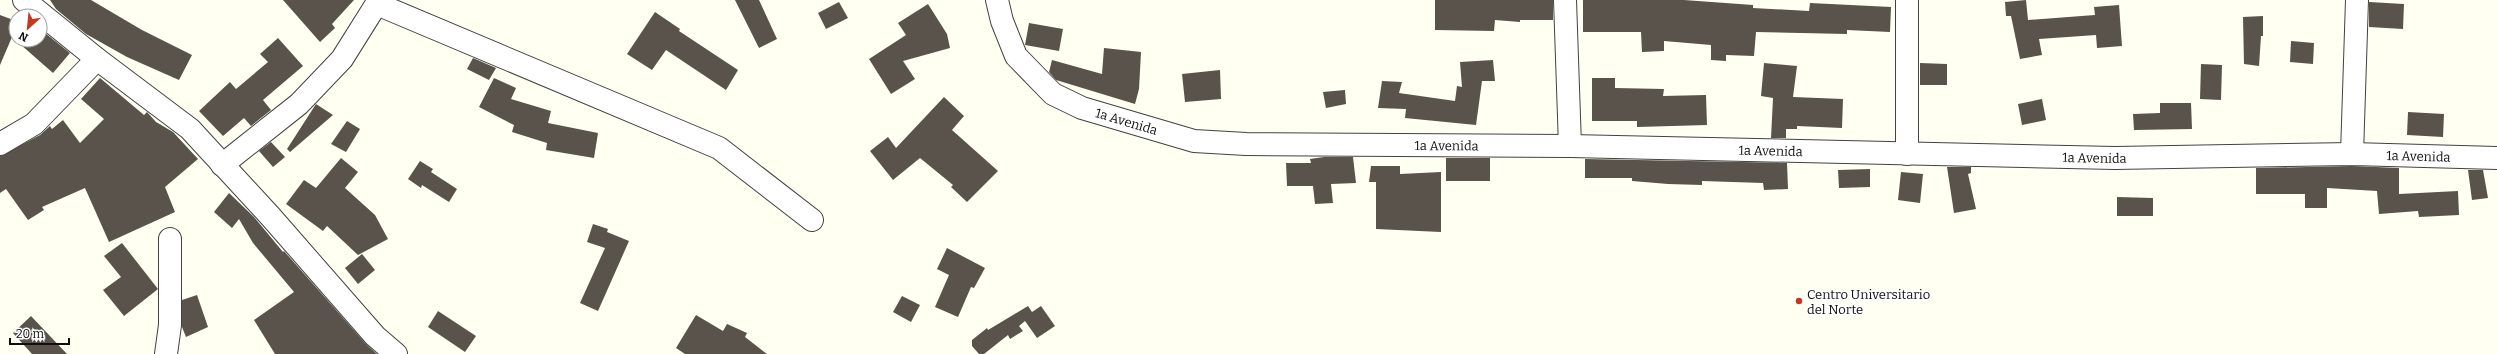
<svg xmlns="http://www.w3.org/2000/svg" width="2497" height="354" font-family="Bitter,serif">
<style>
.building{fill:#59534b}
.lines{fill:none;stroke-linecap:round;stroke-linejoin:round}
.minor-casing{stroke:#424242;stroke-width:24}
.minor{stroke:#fff;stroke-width:22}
.poi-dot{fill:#c43823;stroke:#fff;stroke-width:1.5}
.labels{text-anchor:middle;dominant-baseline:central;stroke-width:4;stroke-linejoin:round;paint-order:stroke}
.street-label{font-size:13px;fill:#0f0f0f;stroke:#fff}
.poi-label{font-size:13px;fill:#0f0f0f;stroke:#fff;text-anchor:start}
</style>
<rect width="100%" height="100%" fill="#fffff2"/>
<path class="building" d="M50,0H91L142,30L192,55L179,80L127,57L86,34L56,9Z
M283,0H354L332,24L335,28L320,42Z
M735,0H759L777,39L759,48Z
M1435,0H1553V20H1520V22L1495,20L1494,31L1435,30Z
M1583,0H1684L1753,5V8L1809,11L1810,3L1891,7L1890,32L1847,30V34L1756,32L1754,56L1726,55V61L1711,60V45L1664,41V51L1642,52L1641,32H1583Z
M2026,0L2028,20L2095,15L2094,7L2119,5L2122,46L2097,48L2096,35L2039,39L2042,55L2020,59L2011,16H2006L2005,2Z
M839,2L848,18L826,29L818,13Z
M2369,2L2404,4L2403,29L2369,27Z
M928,4L947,34L950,48L903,61L915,79L891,94L869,59L906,35L898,23Z
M655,12L680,29L679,31L738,70L726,90L666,50L652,70L627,54Z
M0,15L16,21V40H40V29L70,53L53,73L12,37L0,65Z
M2263,16V36H2261L2259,66L2244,64L2243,17Z
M1029,23L1063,29L1059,51L1025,45Z
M278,38L303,66L263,100L271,110L251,126L244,118L223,136L199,111L230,82L236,89L268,62L260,54Z
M2291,41L2314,43L2313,64L2290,62Z
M1104,48L1141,52L1139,89L1135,104L1056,80L1049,72L1052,60L1102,74Z
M473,58L496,68L489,80L467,69Z
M1493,60L1495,81H1482L1476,125L1405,118L1406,109L1378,108L1382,81L1402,82L1399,93L1455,101L1457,86L1462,87L1460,62Z
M1764,63L1797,66L1793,97L1843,99L1842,128L1797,126V129H1786V138H1771L1773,98L1761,96Z
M1920,63L1947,64V85H1920Z
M2201,64L2222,65L2221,100L2200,99Z
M1220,70L1221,99L1185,102L1182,74Z
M100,78L144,115L147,112L156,122L173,132L198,159L165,187L175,212L109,242L85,188L42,207L44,210L28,220L6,189L0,193V156L40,135L50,126L52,129L63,120L80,143L104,119L81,99Z
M494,78L516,88L511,99L551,111L548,123L598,133L594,158L546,150L547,143L512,132L514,125L479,107Z
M1592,78H1615V88L1664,89L1663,96L1706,95L1707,125L1637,127V121H1592Z
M1345,90L1346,104L1326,108L1323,92Z
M944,97L964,116L952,130L998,171L967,202L951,187L953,185L920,158L893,180L870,151L888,137L896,148Z
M2042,99L2046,120L2022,125L2018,104Z
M2160,103H2191L2192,129L2134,130L2133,114L2160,113Z
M316,104L333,115L290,152L287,149Z
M2408,112L2444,114L2443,137L2407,135Z
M347,121L360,129L346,152L331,144Z
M271,142L285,157L273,167L259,151Z
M1324,157H1353L1356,183L1331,184L1333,203L1315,204L1313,186H1287L1286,163H1311L1310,159Z
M341,158L358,172L345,188L375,215L388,239L358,255L327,226L323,231L286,204L304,180L316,188Z
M1446,158H1490V181H1446Z
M1585,159L1787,163L1788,189L1764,190L1763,183L1702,181V185L1668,184L1632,181V178H1585Z
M420,161L433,169L431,172L457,189L449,202L422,185L421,188L408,179Z
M1371,166H1400V174L1441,172V232L1376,229V182H1369Z
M2352,166L2399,168V194L2458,191L2459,215L2419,217L2418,211L2379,214L2377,191L2327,188V208H2305V194H2256V168Z
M1947,167H1971V173L1968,174L1976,209L1954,213Z
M1870,169V187L1839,188L1838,170Z
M2468,170H2483L2488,198L2472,200Z
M1901,172L1923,174L1920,203L1898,200Z
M229,193L254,217L283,252L284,251L366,344L377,354H275L254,320L294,292L253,243L239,219L232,228L214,212Z
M2117,197L2153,198V216H2117Z
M593,224L608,229L607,232L629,241L598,311L580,303L605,248L587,242Z
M122,243L158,289L124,316L103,290L121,277L104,256Z
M947,248L985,268L974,288L971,287L958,317L935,307L949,275L937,269Z
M362,254L375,270L358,284L345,268Z
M197,295L208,327L186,337L182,327V300Z
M902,296L920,305L911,322L893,312Z
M1028,306L1032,312L1041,306L1055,326L1037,338L1025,321L1019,326L1023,331L1010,339L1008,335L984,354H979L972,346V340L987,328L988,330Z
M438,311L476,336L465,352L428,327Z
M696,315L723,331L727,324L747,333L745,337L767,354H685L676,348Z
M31,316L67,354H32L13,333Z"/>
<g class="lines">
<defs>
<g id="minor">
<path d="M24,0L97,59L190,129L271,217L375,336L396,354"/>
<path id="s1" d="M997,0L1002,21L1016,56L1053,94L1082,108L1194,141L1246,144L1570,146L2115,158L2352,154L2497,158"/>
<path d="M1565,0L1570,146"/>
<path d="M1907,0V154"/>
<path d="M377,4L719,148L812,220"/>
<path d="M0,144L34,124L97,59"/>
<path d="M2352,154L2357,0"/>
<path d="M222,165L299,104L342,59L379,0"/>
<path d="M166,354L170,325V239"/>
</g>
</defs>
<use href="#minor" class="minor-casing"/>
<use href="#minor" class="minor"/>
</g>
<circle class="poi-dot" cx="1799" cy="301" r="4"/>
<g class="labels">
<g class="street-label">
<text stroke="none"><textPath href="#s1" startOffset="191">1a Avenida</textPath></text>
<text stroke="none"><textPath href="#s1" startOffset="514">1a Avenida</textPath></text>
<text stroke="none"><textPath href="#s1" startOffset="838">1a Avenida</textPath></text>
<text stroke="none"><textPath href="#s1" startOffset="1486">1a Avenida</textPath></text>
<text stroke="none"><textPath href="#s1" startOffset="1162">1a Avenida</textPath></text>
</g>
<g class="poi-label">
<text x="1807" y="294">Centro Universitario<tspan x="1807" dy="15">del Norte</tspan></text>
</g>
</g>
<g transform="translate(28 28) rotate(207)"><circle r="19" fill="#ffffff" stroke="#9f9f9f"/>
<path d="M0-3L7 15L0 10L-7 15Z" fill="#c43823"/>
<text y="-6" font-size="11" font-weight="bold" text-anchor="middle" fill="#0f0f0f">N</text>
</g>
<path d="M10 338v6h59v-6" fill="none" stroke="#0f0f0f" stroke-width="2"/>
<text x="16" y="338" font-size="12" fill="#0f0f0f" stroke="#ffffff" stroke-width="3" paint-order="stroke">20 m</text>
</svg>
